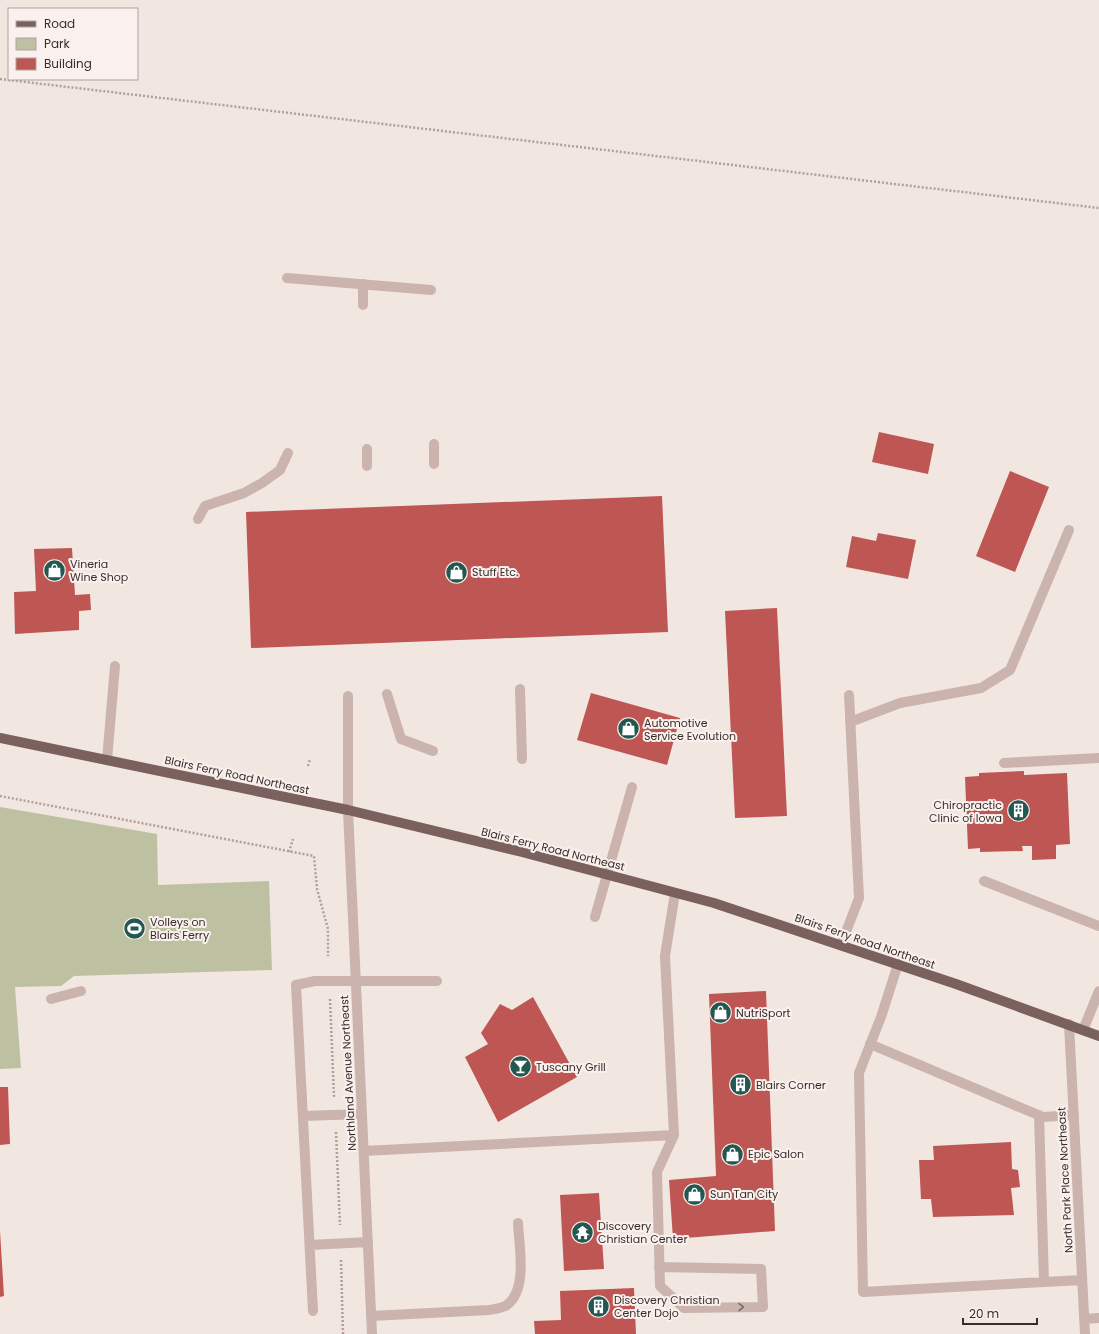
<svg xmlns="http://www.w3.org/2000/svg" width="1099" height="1334" font-family="Poppins,sans-serif">
<style>
.green{fill:#bdc1a2}
.building{fill:#be5653}
.lines{fill:none;stroke-linecap:round;stroke-linejoin:round}
.path{stroke:#b69e98;stroke-width:2.5;stroke-dasharray:2 2;stroke-linecap:butt}
.minor{stroke:#cab4ad;stroke-width:10}
.major{stroke:#7a615e;stroke-width:10}
.oneway{stroke:#7a6a66}
.labels{text-anchor:middle;dominant-baseline:central;stroke-width:4;stroke-linejoin:round;paint-order:stroke}
.poi-label{font-size:11px;fill:#392d2b;stroke:#faf1ee;text-anchor:start}
.street-label{font-size:11px;fill:#392d2b;stroke:#faf1ee}
</style>
<rect width="100%" height="100%" fill="#f2e6e1"/>
<path class="green" d="M0,807L157,834L158,885L269,881L272,970L74,976L61,986L15,987L21,1068L0,1069Z"/>
<path class="building" d="M879,432L934,444L928,474L872,462Z
M1010,471L1049,487L1015,572L976,556Z
M662,496L668,632L251,648L246,512Z
M878,533L916,540L908,579L846,567L852,536L876,541Z
M72,548L75,595L90,594L91,610L79,611V630L15,634L14,592L36,591L34,549Z
M777,608L787,816L735,818L725,611Z
M591,693L680,718L667,765L577,740Z
M1024,771V775L1067,773L1070,844L1056,845V859L1032,860V846H1022L1023,851L980,852V848L968,849L965,777L979,776V773Z
M766,991L775,1231L673,1239L669,1180L716,1176L709,994Z
M533,997L577,1077L498,1122L465,1057L488,1044L481,1033L500,1004L512,1010Z
M0,1087H8L10,1144L0,1145Z
M1011,1142L1012,1169L1018,1170L1020,1187L1011,1188L1014,1215L933,1217L931,1199H921L919,1160H934L933,1146Z
M599,1193L604,1269L564,1271L560,1195Z
M0,1231L4,1296L0,1297Z
M634,1288L636,1334H535L534,1321L561,1320L560,1291Z"/>
<g class="lines">
<path class="path" d="M0,79L1099,208
M308,766L310,759
M0,796L314,856L317,889L328,929V956
M289,852L293,839
M330,999L334,1097
M336,1132L340,1225
M341,1260L343,1334"/>
<path class="minor" d="M287,278L431,290
M363,284V305
M434,444V464
M367,449V466
M198,519L205,506L244,493L262,483L280,470L288,453
M520,689L522,759
M387,694L401,739L433,751
M348,696V810L372,1334
M850,722L900,703L981,688L1010,670L1069,530
M107,760L115,666
M1004,763L1099,758
M984,881L1099,926
M595,917L632,787
M841,945L859,898L849,695
M898,964L881,1017L859,1073L863,1292L1082,1280
M51,999L81,991
M1069,1024L1085,1334
M1083,1030L1099,991
M870,1044L1043,1117L1074,1115
M1039,1115L1044,1282
M303,1116L362,1114
M364,1151L674,1135L665,956L675,893
M310,1245L368,1242
M659,1267L761,1269L763,1307L684,1308L660,1286L657,1172L674,1135
M313,1311L296,985L315,981H437
M371,1316L489,1310C495,1309 503,1308 507,1305C528,1289 519,1247 518,1223
M1084,1319L1099,1318"/>
<path class="major" d="M0,738L348,810L522,852L714,903L956,984L1099,1036"/>
</g>
<defs><path id="oneway-chevron" d="M-2-3.5L2.5 0L-2 3.5" fill="none" stroke-width="1.6" stroke-linecap="round" stroke-linejoin="round"/></defs>
<use class="oneway" href="#oneway-chevron" transform="translate(741 1307) rotate(-1)"/>
<defs>
<symbol id="shop-disc" viewBox="-11 -11 22 22"><circle r="9.5" fill="#235850" stroke="#faf1ee"/><path d="M-5-2.5h2.3a2.7 3.5 0 0 1 5.4 0H5L5.5 6h-11ZM-1.5-2.5h3a1.5 2.3 0 0 0-3 0Z" fill="#fff"/></symbol>
<symbol id="building-disc" viewBox="-11 -11 22 22"><circle r="9.5" fill="#235850" stroke="#faf1ee"/><path d="M-4-6H4V6H1V3H-1V6H-4ZM-2.5-4.3h1.7v1.8h-1.7ZM.8-4.3h1.7v1.8H.8ZM-2.5-1h1.7V.8h-1.7ZM.8-1h1.7V.8H.8Z" fill="#fff"/></symbol>
<symbol id="stadium-disc" viewBox="-11 -11 22 22"><circle r="9.5" fill="#235850" stroke="#faf1ee"/><path d="M0-5a6.5 5 0 1 0 0 10a6.5 5 0 1 0 0-10ZM-3.5-1.8h7v3.6h-7Z" fill="#fff"/></symbol>
<symbol id="bar-disc" viewBox="-11 -11 22 22"><circle r="9.5" fill="#235850" stroke="#faf1ee"/><path d="M-6-5H6L.8 .8V4.5H3.5V6h-7V4.5H-.8V.8Z" fill="#fff"/></symbol>
<symbol id="temple-disc" viewBox="-11 -11 22 22"><circle r="9.5" fill="#235850" stroke="#faf1ee"/><path d="M0-6L5-2H3V0L6.5 2.5H4V6H1.5V3h-3V6H-4V2.5H-6.5L-3 0V-2H-5Z" fill="#fff"/></symbol>
</defs>
<g fill-rule="evenodd">
<use href="#shop-disc" x="42" y="558" width="25" height="25"/>
<use href="#shop-disc" x="444" y="560" width="25" height="25"/>
<use href="#shop-disc" x="616" y="716" width="25" height="25"/>
<use href="#building-disc" x="1006" y="798" width="25" height="25"/>
<use href="#stadium-disc" x="122" y="916" width="25" height="25"/>
<use href="#shop-disc" x="708" y="1000" width="25" height="25"/>
<use href="#bar-disc" x="508" y="1054" width="25" height="25"/>
<use href="#building-disc" x="728" y="1072" width="25" height="25"/>
<use href="#shop-disc" x="720" y="1142" width="25" height="25"/>
<use href="#shop-disc" x="682" y="1182" width="25" height="25"/>
<use href="#temple-disc" x="570" y="1220" width="25" height="25"/>
<use href="#building-disc" x="586" y="1294" width="25" height="25"/>
</g>
<g class="labels">
<g class="poi-label">
<text x="70" y="564">Vineria<tspan x="70" dy="13">Wine Shop</tspan></text>
<text x="472" y="572">Stuff Etc.</text>
<text x="644" y="723">Automotive<tspan x="644" dy="13">Service Evolution</tspan></text>
<text x="1002" y="805" text-anchor="end">Chiropractic<tspan x="1002" dy="13">Clinic of Iowa</tspan></text>
<text x="150" y="922">Volleys on<tspan x="150" dy="13">Blairs Ferry</tspan></text>
<text x="736" y="1013">NutriSport</text>
<text x="536" y="1067">Tuscany Grill</text>
<text x="756" y="1085">Blairs Corner</text>
<text x="748" y="1154">Epic Salon</text>
<text x="710" y="1194">Sun Tan City</text>
<text x="598" y="1226">Discovery<tspan x="598" dy="13">Christian Center</tspan></text>
<text x="614" y="1300">Discovery Christian<tspan x="614" dy="13">Center Dojo</tspan></text>
</g>
<g class="street-label">
<text transform="translate(237 775) rotate(12)">Blairs Ferry Road Northeast</text>
<text transform="translate(553 849) rotate(14)">Blairs Ferry Road Northeast</text>
<text transform="translate(865 941) rotate(19)">Blairs Ferry Road Northeast</text>
<text transform="translate(348 1073) rotate(-93)">Northland Avenue Northeast</text>
<text transform="translate(1065 1180) rotate(-93)">North Park Place Northeast</text>
</g>
</g>
<rect x="8" y="8" width="130" height="72" fill="#faf1ee" stroke="#ada3a0"/>
<rect x="16" y="21" width="20" height="6" fill="#7a615e" stroke="#ada3a0"/>
<text x="44" y="28" font-size="12" fill="#392d2b">Road</text>
<rect x="16" y="38" width="20" height="12" fill="#bdc1a2" stroke="#ada3a0"/>
<text x="44" y="48" font-size="12" fill="#392d2b">Park</text>
<rect x="16" y="58" width="20" height="12" fill="#be5653" stroke="#ada3a0"/>
<text x="44" y="68" font-size="12" fill="#392d2b">Building</text>
<path d="M963 1318v6h74v-6" fill="none" stroke="#392d2b" stroke-width="2"/>
<text x="969" y="1318" font-size="12" fill="#392d2b" stroke="#faf1ee" stroke-width="3" paint-order="stroke">20 m</text>
</svg>
